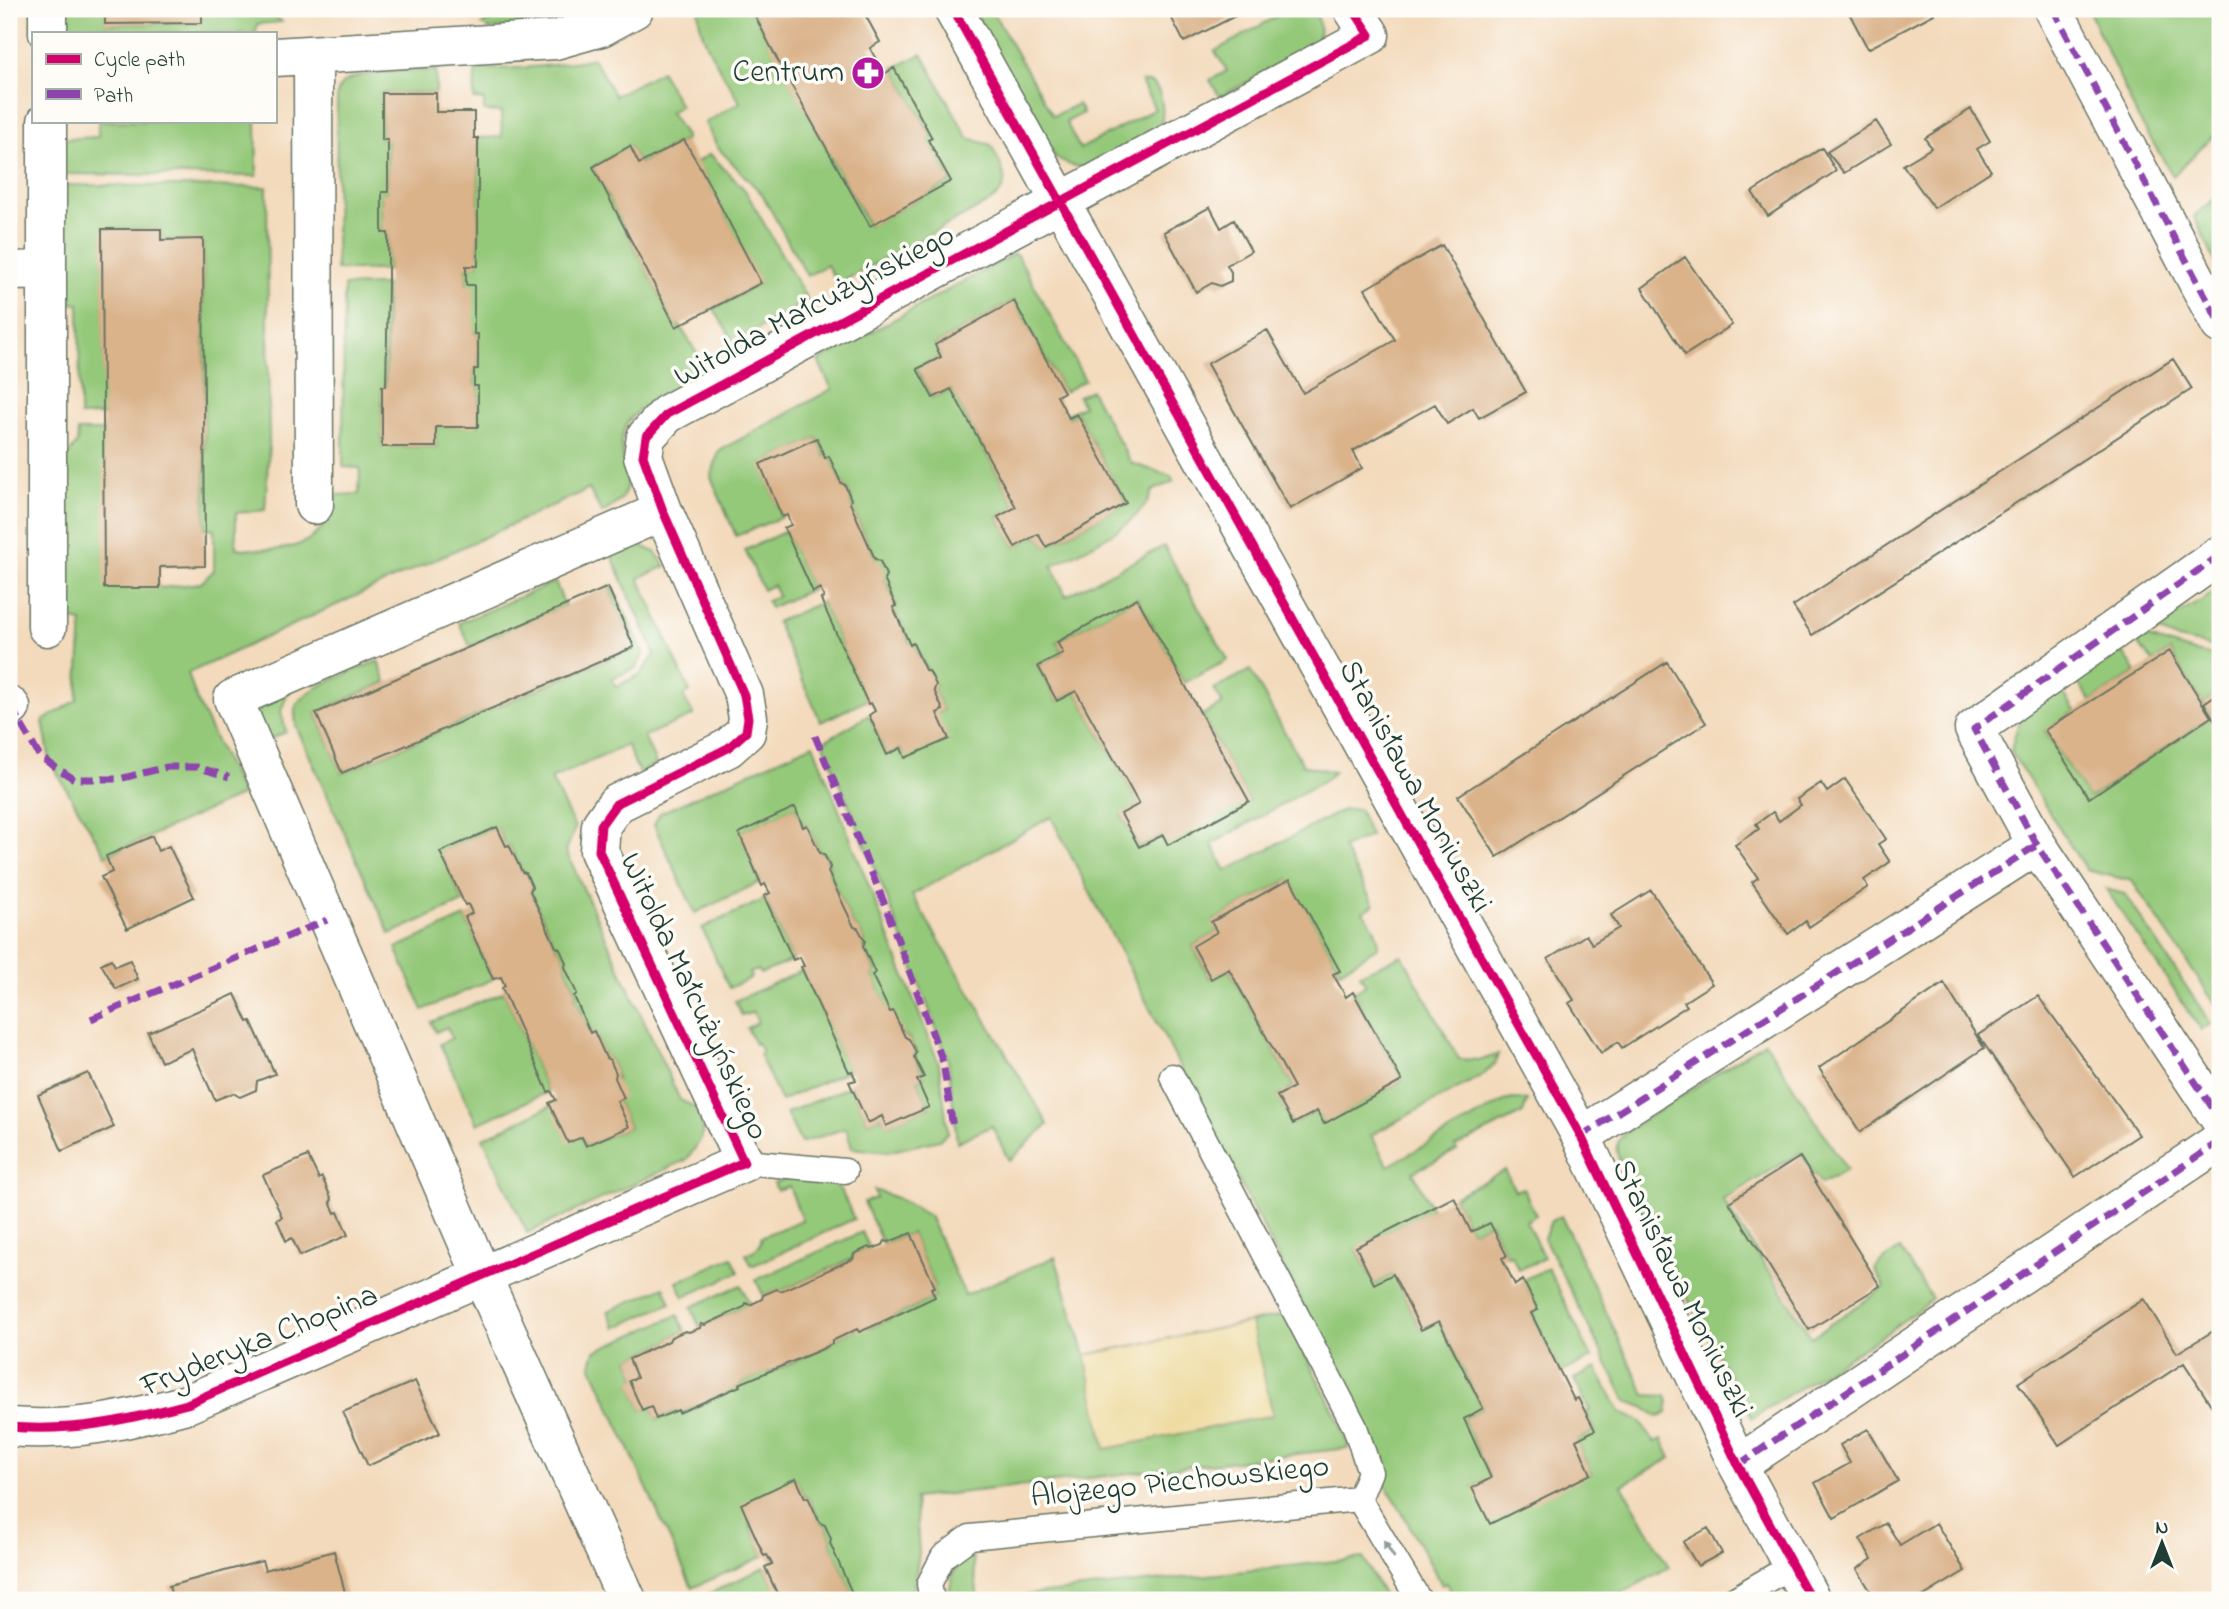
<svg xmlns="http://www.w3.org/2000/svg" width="2229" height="1609" font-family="'Indie Flower',sans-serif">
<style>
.green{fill:#95c97a;stroke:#5a8357;stroke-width:2}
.sand{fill:#eeda9e;stroke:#868c69;stroke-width:2}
.building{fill:#dab38b}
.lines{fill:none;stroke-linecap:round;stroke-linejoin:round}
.lane-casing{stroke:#697464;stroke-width:27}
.street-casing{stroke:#697464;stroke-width:41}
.lane{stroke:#fff;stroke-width:24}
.street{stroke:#fff;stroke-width:38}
.quiet{stroke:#8e44ad;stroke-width:7;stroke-dasharray:14 7;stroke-linecap:butt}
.cycleway-casing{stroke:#fdfcf7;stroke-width:13}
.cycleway{stroke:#d6006c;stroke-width:9}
.oneway{fill:#8f9e9a}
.labels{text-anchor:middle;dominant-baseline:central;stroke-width:7;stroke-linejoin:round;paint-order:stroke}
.poi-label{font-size:32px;fill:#1f3d34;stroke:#fdfcf7;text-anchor:end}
.street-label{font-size:32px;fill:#1f3d34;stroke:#fdfcf7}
</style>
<rect width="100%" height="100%" fill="#fdfcf7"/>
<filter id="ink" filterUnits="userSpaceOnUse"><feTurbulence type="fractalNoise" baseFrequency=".0143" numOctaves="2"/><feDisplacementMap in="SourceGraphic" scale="14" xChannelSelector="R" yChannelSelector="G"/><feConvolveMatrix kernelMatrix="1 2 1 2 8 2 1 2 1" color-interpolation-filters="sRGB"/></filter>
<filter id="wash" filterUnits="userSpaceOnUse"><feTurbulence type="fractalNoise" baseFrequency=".00686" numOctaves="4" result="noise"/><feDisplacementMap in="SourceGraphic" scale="28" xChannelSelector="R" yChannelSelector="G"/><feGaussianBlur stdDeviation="1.57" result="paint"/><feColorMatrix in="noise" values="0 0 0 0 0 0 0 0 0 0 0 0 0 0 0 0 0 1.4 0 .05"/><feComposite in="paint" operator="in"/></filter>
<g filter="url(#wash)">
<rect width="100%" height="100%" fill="#f3dabc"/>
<path class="green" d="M64,9H105L106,24L201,23L202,9C222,9 267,5 282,22L257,24L256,33H68L64,24Z
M515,9H554L576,14L574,22L489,29L482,24Z
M699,9H753L752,10L869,226L951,181L928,140L932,137L894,68L922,54L968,138L991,145C1003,171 1016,186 986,204L838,284L827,265L807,276L762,194L718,148L705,123L740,102C727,79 695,36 699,9Z
M973,9H991L1053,116L1078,104L1083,113L1066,122L1080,149L1155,109L1141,82C1164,78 1165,113 1160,128C1143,137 1098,167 1082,167C1072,167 1064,163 1056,158Z
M1283,9H1314C1320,21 1323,34 1314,46L1220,97L1210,80L1227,71L1215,51L1284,12Z
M2088,9H2220V132L2214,135L2173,176L2137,116Z
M593,58L615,96L661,71L680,106L670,112L686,138L684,140L639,164L630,147L593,167L676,326H680L704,365L705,372L640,409C600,443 639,471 623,496C619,504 609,508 602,513L589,489L188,673L197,701L242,795L106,856L50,761L43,721L77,700L82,622L63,618L65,460L77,443L78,431H104L160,588L201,583L214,570V529L205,528L203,240H161V229H103L104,415L80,416L79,304L64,303L63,185L267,187L269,445L265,510L236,513V548C268,551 308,554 326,521C331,512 331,503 337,495L359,494L360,468L343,467L344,286L386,285V386L382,387V447H436V427L478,426V387L474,386V369L478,368V334H474L466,285V266L478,265V138L502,137L501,112L484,111V100L474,99L475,74L478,69C518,69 554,67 593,58Z
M436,70V93H382V139L388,140V192H382V232L388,233V270H336L337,95C339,89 340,84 346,81C364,71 415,70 436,70Z
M98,121H256L257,176L63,174V139L98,137Z
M710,154L745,190L808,301L734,342L714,309L760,283L700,168L695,163Z
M2220,194V272L2194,216Z
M1014,254L1018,256L1085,380L1064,392L1014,301L935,345L941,357L917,370L933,398L951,389L1016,507L998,517L1015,547L1038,534L1046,547L1126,503L1077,414L1069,418L1067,414L1083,406L1078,396L1091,390L1131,463L1171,476L1174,481L1152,491C1141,527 1082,549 1052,566L1066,596L1164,546L1228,660L1184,683L1137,598L1057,642L1063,653L1038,666L1057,701L1076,691L1139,804L1121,815L1139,847L1163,835L1249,801L1202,715L1223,704L1214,689L1250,670L1303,765L1334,772L1325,780L1212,844L1226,871L1343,810L1359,809L1370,836L1343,848L1374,905L1363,912C1372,924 1379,932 1378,947L1340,971L1289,879L1212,922L1217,932L1193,946L1210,979L1229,969L1294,1087L1278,1096L1293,1124L1317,1111L1324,1123L1402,1081L1353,992L1366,985L1360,974L1402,955L1459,1059L1482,1060L1498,1054L1495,1064L1481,1076L1371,1135L1388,1166L1504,1101L1513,1099L1527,1100L1523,1113L1455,1147L1457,1150L1413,1172L1432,1209L1356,1248L1374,1284L1393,1274L1421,1330L1439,1321L1483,1408L1464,1419L1491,1478L1472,1488L1591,1474L1576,1440L1595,1430L1586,1413L1590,1411L1574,1379L1596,1368L1620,1412L1640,1421L1654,1442L1662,1439L1671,1458L1622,1485L1669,1567L1609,1600H1455L1446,1583L1442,1585L1394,1498L1377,1474L1358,1412L1051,817L912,895L1048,1124L1009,1161L992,1126L957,1142L948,1059L887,898L823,742L869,715L887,754L901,748L905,757L937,713L943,710L934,690L936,685L913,644L910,645L893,607L896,605L884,579L886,575L875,559L850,503L851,499L845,485L841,483L829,457L825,458L817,438L761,464L782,517L736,536L711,477L719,451L832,389L818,361Z
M786,531L812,589L770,608L767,601L778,596L773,585L763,590L745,550Z
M634,542L655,552L666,566L639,578L690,692L683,696L694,715L644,736L656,764L639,773L627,745L551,779L575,828L566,851L680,1100L699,1109C707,1134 702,1140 686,1160L527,1233L483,1138L551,1106L582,1137L586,1146L629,1127L617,1101L616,1073L610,1060L606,1058L594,1032L590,1033L574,996L577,994L565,967L566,963L560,949L556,947L530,891L532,887L526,873L522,872L509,845L506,846L497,827L441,852L463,902L390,934L296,726C296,721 294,713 295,709C302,687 358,670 378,661L386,682L316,713L342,773L634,648L608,587L612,585L644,653L636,668L612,678L616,687L641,674L655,654L611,554Z
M555,582L565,606L470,646L459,623Z
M2220,589V648L2177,639L2154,629Z
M822,602L867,700L821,722L776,622Z
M2145,637L2194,652L2220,657V692L2204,703L2220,729V1011L2132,881L2086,870L2011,752C2019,710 2026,711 2061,689L2075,711L2045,731L2089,798L2211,717L2170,651L2153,662L2137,643Z
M2122,651L2136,672L2091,701L2075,679Z
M289,689L281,711L286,732L260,744L254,720L261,707Z
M813,744L939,1064L948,1132L939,1140L887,1152L852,1148L846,1128L801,1143L786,1113L851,1086L868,1123L882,1116L887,1125L929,1107L917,1080L924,1077L914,1057L916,1052L910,1039C894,1031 880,991 872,975L875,972L863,946L865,941L858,928L854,927L828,872L830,867L825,854L820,853L807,825L803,827L795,807L740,833L760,882L695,913L654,825L660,813Z
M2106,889L2125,894L2211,1024L2201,1030Z
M765,899L793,960L760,974L758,970L749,973L751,978L729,988L702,928Z
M465,917L493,979L423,1010L396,948Z
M803,970L849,1070L781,1101L759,1054L762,1052L758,1043L755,1044L747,1028L758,1022L753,1012L742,1016L735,1001Z
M504,992L548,1092L477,1124L440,1044L452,1038L447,1027L436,1032L431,1022Z
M1765,1042L1847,1170L1821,1184L1800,1153L1723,1200L1811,1337L1885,1287L1875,1270L1881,1262L1900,1249L1932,1299L1888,1332L1752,1418C1717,1355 1684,1291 1651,1226C1643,1208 1620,1170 1617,1152C1615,1142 1622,1136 1629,1130Z
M1505,1170L1515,1191L1523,1188L1536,1215L1526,1221L1544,1258L1519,1270L1511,1255L1507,1256L1490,1223L1471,1232L1454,1197Z
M799,1173C840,1181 837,1181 854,1219L752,1266L746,1254C755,1250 762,1247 761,1237L802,1220L789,1186L777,1190L774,1183Z
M874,1190L897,1198L929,1216L965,1295L1055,1257L1085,1355L1105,1449L1273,1415L1251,1322L1285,1315L1339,1421L1349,1448L915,1498L919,1553L912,1600L854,1599L830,1543L831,1539L825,1525L820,1523L808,1497L805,1498L796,1479L749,1523L764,1556L692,1588L591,1365L595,1351L678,1315L685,1331L671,1337L669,1341L629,1359L637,1378L630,1382L642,1410L651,1406L657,1419L678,1410L679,1413L739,1386V1384L767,1371L769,1373L832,1344V1341L857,1329L872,1327L935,1297L931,1288L935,1286L911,1233L889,1242L885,1241L883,1245L864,1202L876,1198Z
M1561,1216L1645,1395L1666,1396L1669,1401L1667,1413L1659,1417L1643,1407L1626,1401L1544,1238L1551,1221Z
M862,1232L869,1247L854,1254L852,1259L781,1291L777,1289L763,1295L756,1280Z
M732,1257L739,1272L684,1297L677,1282Z
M1548,1268L1592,1358L1560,1373L1531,1313L1537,1310L1523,1280Z
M741,1285L750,1305L746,1304L744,1307L705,1325L701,1324L700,1328L691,1307Z
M664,1287L671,1303L615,1328L608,1311Z
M973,1558L978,1600H950C948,1585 953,1574 960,1561Z
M1363,1558L1386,1600H1008L1007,1597Z
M765,1567L780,1600H698V1599Z"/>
<path class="sand" d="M1251,1322L1273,1415L1105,1449L1085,1355Z"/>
<g id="blocks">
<path class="building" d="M105,9H202V23L105,24Z
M753,9H862L880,42L870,48L884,74L894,68L932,138L928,140L951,181L870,226L779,63L752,10Z
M1167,9H1249L1184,42Z
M1847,9H1931L1934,14L1868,49Z
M382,93H436V112H474V138H478V266H466V285H474V334H478V369H474V386H478V427H436V447H382V386H386L388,285V233H382V192H388V140H382Z
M1971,109L1990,141L1977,149L1991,171L1934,208L1903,165L1931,148L1925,138Z
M1876,121L1891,144L1844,173L1827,152Z
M684,140L700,167L761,283L676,327L593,167L630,146L639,164Z
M1822,148L1836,171L1768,216L1752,192Z
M1210,207L1221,228L1234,220L1251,251L1227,265L1231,272V281L1220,286L1212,283L1196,292L1164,232Z
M102,229H161V240L203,239L205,566L160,567V588H104Z
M1442,245L1526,392L1479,418L1473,408L1447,424L1435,404L1353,451L1362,468L1290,509L1207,364L1267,330L1303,393L1395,340L1365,289Z
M1685,257L1732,325L1685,355L1642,288Z
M1014,301L1064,392L1057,396L1069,418L1077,414L1126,503L1046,547L1038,534L1015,547L998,517L1016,507L951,389L933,398L917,369L941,357L935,345Z
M2173,359L2192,389L1812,635L1793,606Z
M817,438L825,458L829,456L841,483L845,485L851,499L850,503L875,559L880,561L886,575L884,579L896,606L893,607L910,645L913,643L925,670L930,672L936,685L934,690L943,710L937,713L949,739L905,758L901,748L887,755L869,715L875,711L871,703L868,704L822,602L821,599L824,598L820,588L813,592L784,528L791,525L787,515L782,517L760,464Z
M608,587L634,647L342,773L316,713Z
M1137,598L1249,801L1168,845L1163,835L1139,847L1121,814L1139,804L1076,691L1057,701L1038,666L1063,653L1057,642Z
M2170,651L2211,717L2089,798L2045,730Z
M1667,662L1706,723L1497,857L1458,796Z
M2220,692V729L2204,703Z
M1845,779L1886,839L1878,844L1890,862L1864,880L1868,887L1809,927L1806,921L1788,934L1752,882L1758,878L1735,845L1759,829L1756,824L1773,812L1779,821L1801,805L1797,799L1821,783L1827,792Z
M795,807L803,827L807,825L820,853L824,854L830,867L828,872L854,927L858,928L865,941L863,946L875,973L872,975L890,1012L893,1011L905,1037L909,1039L916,1052L914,1057L924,1077L917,1080L929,1107L886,1126L882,1116L868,1123L849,1082L856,1080L852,1071L849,1072L801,967L804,966L800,957L793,960L764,896L770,893L765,884L762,886L739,833Z
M497,827L506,846L509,845L522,872L526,873L532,887L530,891L556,947L560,949L566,963L565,967L577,994L574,996L590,1033L594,1031L606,1058L610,1060L616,1073L615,1078L624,1098L617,1101L629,1127L586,1146L582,1137L568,1143L549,1103L556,1100L551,1091L548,1092L502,988L505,986L501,977L493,979L465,917L472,913L468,904L465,905L440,852Z
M152,836L158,851L169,846L194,897L127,929L101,877L112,872L106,856Z
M1290,879L1340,971L1333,974L1346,997L1353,992L1402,1081L1324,1124L1317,1111L1293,1124L1277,1096L1294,1087L1229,969L1211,979L1193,946L1217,932L1211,922Z
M1651,890L1712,984L1684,1002L1687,1006L1622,1048L1618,1042L1601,1053L1569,1003L1574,1000L1548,959L1586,935L1592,944L1619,928L1611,915Z
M111,959L115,966L130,960L138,979L116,989L101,964Z
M1944,983L1984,1048L1860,1132L1819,1068Z
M235,994L248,1022L251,1021L275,1074L257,1081L256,1090L240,1097L233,1093L215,1100L192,1049L161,1062L148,1033Z
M2038,996L2139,1135L2075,1177L1978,1035Z
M88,1073L114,1127L62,1151L38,1095Z
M308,1156L319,1179L322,1177L332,1200L330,1202L335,1213L338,1212L348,1235L300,1256L292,1238L286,1241L277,1220L282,1217L263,1175Z
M1800,1157L1880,1286L1809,1330L1729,1202Z
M1454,1197L1471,1232L1490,1223L1507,1256L1502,1258L1515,1285L1523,1280L1538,1310L1531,1313L1574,1400L1578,1398L1595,1430L1576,1440L1591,1474L1490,1524L1472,1488L1491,1478L1464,1419L1483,1408L1439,1321L1421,1330L1393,1274L1374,1284L1356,1247Z
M911,1233L935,1287L931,1288L935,1297L871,1327L859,1332L857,1329L832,1341V1344L820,1350L739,1384L740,1386L679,1413L678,1410L656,1419L651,1406L642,1410L629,1381L637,1378L629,1359L669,1341L671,1337L685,1331L689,1332L700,1328L701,1324L705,1325L744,1307L746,1303L750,1305L762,1299L763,1295L777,1289L781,1291L853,1259L854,1254L869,1247L872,1249L883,1245L885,1241L889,1242Z
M2144,1299L2177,1353L2220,1327V1419L2184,1363L2059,1445L2018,1383Z
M415,1381L440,1433L368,1466L343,1412Z
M1868,1429L1898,1481L1834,1518L1815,1483L1850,1463L1840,1445Z
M796,1478L805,1498L808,1497L820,1523L825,1525L831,1539L830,1543L855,1600H780L765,1567L772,1564L767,1555L764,1556L741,1504Z
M1886,1523L1900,1545L1936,1523L1965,1571L1917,1600H1876L1857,1569L1872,1559L1860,1539Z
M1708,1528L1722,1553L1698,1566L1683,1542Z
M334,1551L347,1600H173L169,1586L262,1561L265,1570Z"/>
</g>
</g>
<g filter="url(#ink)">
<use href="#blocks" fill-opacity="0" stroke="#697464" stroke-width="2"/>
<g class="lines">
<defs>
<path id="lane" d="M1172,1076L1355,1427L1370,1472L1359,1499
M744,1162L845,1171
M1359,1499L1419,1600
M932,1600L929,1584L943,1557L970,1537L1359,1499
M1733,1600L1791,1566"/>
<path id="street" d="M953,9L1581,1136L1738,1465L1811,1600
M2053,9L2220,324
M48,33V9
M313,55L314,505
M275,57L555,40L601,27L634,9
M47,121V627
M9,271L47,270
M2220,555L1974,729L2037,845L2220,1119
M9,706L11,707
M1581,1136L2037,845
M9,1427C76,1432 123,1421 187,1404L744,1162L599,851L601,825L616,804L728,748L746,732L748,718L744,695L663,511L643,456L646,437L667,414L1370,35L1353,9
M1738,1465L2220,1141
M627,1600L482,1276L233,699L663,511"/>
</defs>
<use href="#lane" class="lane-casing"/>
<use href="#street" class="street-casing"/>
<use href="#lane" class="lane"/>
<use href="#street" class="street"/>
<path class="quiet" d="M2053,9L2220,324
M2220,555L1974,729L2037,845L2220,1119
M11,707L40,757L74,779H119L167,767H197L229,777
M815,736L883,900L943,1062L953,1128
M91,1019L327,920
M1581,1136L2037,845
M1738,1465L2220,1141"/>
<defs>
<path id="cycleway" d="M953,9L1581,1136L1738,1465L1811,1600
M9,1427C76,1432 123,1421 187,1404L744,1162L599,851L601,825L616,804L728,748L746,732L748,718L744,695L663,511L643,456L646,437L667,414L1370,35L1353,9"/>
</defs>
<use href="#cycleway" class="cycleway-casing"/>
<use href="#cycleway" class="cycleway"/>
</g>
<defs><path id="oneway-solid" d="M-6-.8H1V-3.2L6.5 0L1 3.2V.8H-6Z" transform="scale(1.75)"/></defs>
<use class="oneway" href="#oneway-solid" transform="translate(1389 1549) rotate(-121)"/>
</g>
<defs>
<symbol id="pharmacy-disc" viewBox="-11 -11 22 22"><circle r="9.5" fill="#b5179e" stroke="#fdfcf7"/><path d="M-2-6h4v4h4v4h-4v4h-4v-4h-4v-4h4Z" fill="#fff"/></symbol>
</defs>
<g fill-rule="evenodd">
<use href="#pharmacy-disc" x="849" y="54" width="38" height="38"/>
</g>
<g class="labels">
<g class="poi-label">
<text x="844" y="73">Centrum</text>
</g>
<g class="street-label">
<text transform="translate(815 307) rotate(-28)">Witolda Małcużyńskiego</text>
<text transform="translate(1414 787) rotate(61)">Stanisława Moniuszki</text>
<text transform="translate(693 997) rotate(65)">Witolda Małcużyńskiego</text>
<text transform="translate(1681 1289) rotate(64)">Stanisława Moniuszki</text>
<text transform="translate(260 1342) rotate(-22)">Fryderyka Chopina</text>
<text transform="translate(1180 1483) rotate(-6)">Alojzego Piechowskiego</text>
</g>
</g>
<rect width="2229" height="1609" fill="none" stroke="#fdfcf7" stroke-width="35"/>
<rect x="32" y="32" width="245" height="91" fill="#fdfcf7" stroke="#a4b0a9" stroke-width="2"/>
<rect x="46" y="54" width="35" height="10" fill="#d6006c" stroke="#a4b0a9" stroke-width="2"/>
<text x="94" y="66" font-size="21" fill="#1f3d34">Cycle path</text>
<rect x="46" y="89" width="35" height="10" fill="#8e44ad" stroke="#a4b0a9" stroke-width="2"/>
<text x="94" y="102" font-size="21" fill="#1f3d34">Path</text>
<g transform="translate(2162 1543)" stroke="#fdfcf7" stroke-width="5" paint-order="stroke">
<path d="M0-5L12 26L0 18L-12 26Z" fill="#1f3d34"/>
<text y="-10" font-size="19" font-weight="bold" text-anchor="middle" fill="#1f3d34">N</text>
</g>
</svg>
